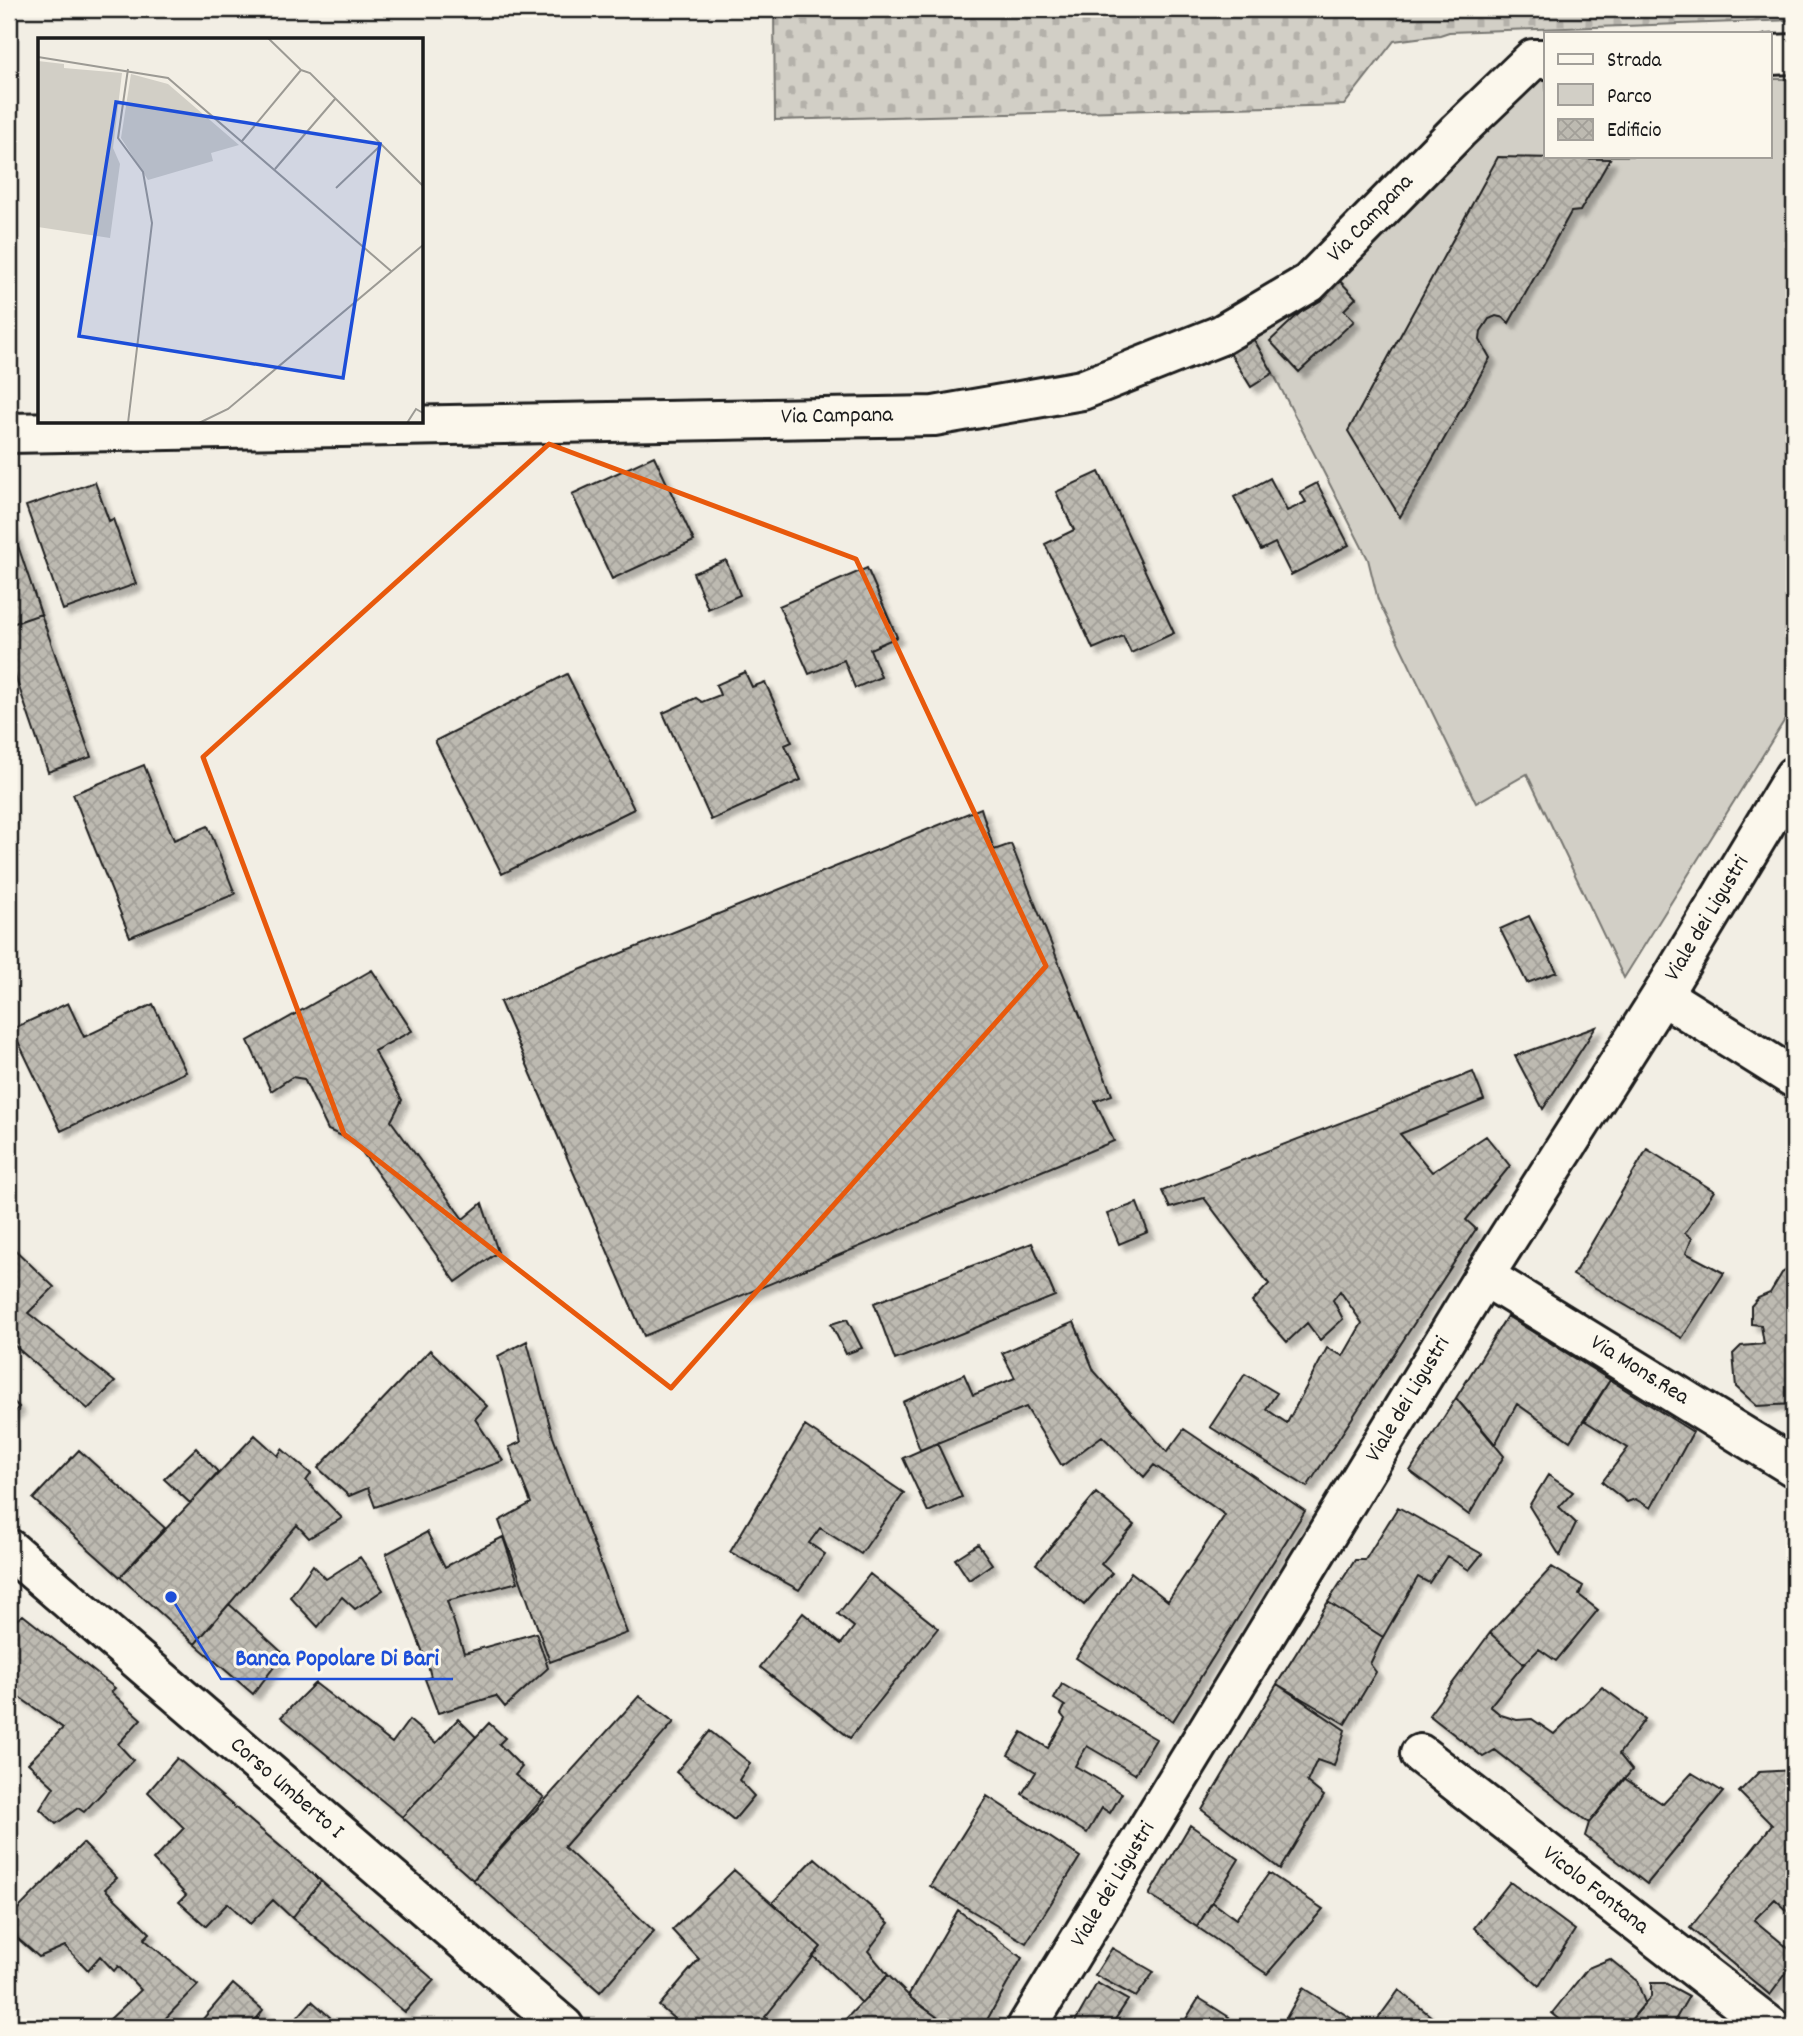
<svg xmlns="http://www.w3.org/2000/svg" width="1803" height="2036" font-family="Dekko,sans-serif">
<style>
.green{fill:#d2cfc6;stroke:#777671;stroke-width:2}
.cemetery{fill:url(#cemetery-stones);stroke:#777671;stroke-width:2}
.building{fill:url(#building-cross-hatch);stroke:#1c1c1c;stroke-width:2;filter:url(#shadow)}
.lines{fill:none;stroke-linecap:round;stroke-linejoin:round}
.street-casing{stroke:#1c1c1c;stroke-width:44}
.secondary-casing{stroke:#1c1c1c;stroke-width:44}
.street{stroke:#fbf7ec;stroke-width:38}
.secondary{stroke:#fbf7ec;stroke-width:38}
.marked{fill:none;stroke:#e8590c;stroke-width:5;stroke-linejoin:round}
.labels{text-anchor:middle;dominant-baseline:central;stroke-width:6;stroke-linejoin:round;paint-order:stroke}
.street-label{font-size:23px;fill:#1c1c1c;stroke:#fbf7ec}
.inset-road{fill:none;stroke:#9c9a94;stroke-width:2}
.view{fill:#1d4ed8;fill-opacity:0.15;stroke:#1d4ed8;stroke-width:3.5}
.inset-edge{fill:none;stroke:#1c1c1c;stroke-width:3.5}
.leader{fill:none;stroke:#1d4ed8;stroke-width:2.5}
.callout-dot{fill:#1d4ed8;stroke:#fbf7ec;stroke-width:2.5}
.callout-label{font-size:24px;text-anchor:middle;font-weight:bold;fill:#1d4ed8;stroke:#fbf7ec;stroke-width:6;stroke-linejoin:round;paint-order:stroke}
</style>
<defs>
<pattern id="cemetery-stones" width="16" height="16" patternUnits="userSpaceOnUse" patternTransform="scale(1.75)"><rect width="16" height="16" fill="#d2cfc6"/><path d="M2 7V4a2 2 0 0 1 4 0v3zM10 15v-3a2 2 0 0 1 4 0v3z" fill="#b4b1aa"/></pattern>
<pattern id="building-cross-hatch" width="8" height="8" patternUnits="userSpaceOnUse" patternTransform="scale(1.75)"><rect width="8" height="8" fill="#bdbab1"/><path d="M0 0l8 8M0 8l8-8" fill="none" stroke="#a29f98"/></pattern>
<filter id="shadow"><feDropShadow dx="6" dy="6" stdDeviation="2" flood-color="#0004"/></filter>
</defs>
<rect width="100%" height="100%" fill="#f2eee4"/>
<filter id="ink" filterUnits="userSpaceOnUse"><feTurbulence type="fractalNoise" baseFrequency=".0143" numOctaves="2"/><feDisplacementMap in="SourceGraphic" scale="14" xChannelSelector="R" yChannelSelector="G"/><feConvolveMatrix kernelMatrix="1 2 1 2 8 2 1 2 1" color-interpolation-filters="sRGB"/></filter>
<g filter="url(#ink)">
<path class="green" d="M1539,78H1546V156H1770V79H1794V705L1624,978L1527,774L1476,803L1378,600L1368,559L1273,373L1249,331L1337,278Z"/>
<path class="cemetery" d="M774,9H1794V20L1449,32L1440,35L1394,41L1344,105L775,120Z"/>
<path class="building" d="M1498,157L1610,159L1580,211L1571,212L1509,323L1504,318L1496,316L1489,319L1481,331L1480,340L1490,358L1400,517L1348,431Z
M1337,278L1356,298L1344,310L1354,321L1299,372L1270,341Z
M1249,331L1273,373L1251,387L1225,345Z
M654,456L694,541L612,579L572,494Z
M1099,472L1174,633L1131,653L1123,636L1093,649L1045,544L1074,530L1056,492Z
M1270,478L1287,511L1306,502L1300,492L1317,483L1349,545L1291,575L1275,543L1261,550L1234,497Z
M95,482L109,521L113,519L136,584L63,610L26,506Z
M9,519L41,614L9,625Z
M726,560L740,595L708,609L693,573Z
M867,568L897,637L870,649L881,677L855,688L844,660L809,674L779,606Z
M41,614L91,757L48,772L9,658V625Z
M745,672L752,687L765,682L792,742L785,745L801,780L711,820L663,713L696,698L702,702L720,695L716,685Z
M567,674L634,809L502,874L435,741Z
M144,765L174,840L208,826L235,894L130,937L73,794Z
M981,808L994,850L1011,844L1112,1095L1095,1101L1114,1141L644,1336L500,1002Z
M1529,916L1557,972L1527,983L1500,929Z
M372,970L412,1031L374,1051L402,1100L391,1121L463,1219L482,1203L498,1252L456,1282L354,1141L328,1130L304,1079L292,1077L271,1091L248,1041Z
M68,1003L84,1037L153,1004L186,1072L61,1131L12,1029Z
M1596,1027L1543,1109L1515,1056Z
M1473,1072L1484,1100L1400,1134L1432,1172L1486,1136L1510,1166L1466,1220L1476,1229L1307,1487L1210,1427L1245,1374L1277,1393L1266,1409L1287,1423L1327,1348L1343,1356L1362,1323L1340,1291L1333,1300L1343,1319L1320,1340L1307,1323L1287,1342L1252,1302L1269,1284L1204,1198L1170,1208L1162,1191Z
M1647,1149L1714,1191L1685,1233L1692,1238L1686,1253L1724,1273L1682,1338L1573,1275Z
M1137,1203L1148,1232L1119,1244L1107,1214Z
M1032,1243L1055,1296L895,1360L874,1303Z
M9,1244L54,1287L28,1313L115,1382L88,1409L9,1341Z
M1794,1265V1404L1757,1406L1736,1387L1733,1354L1741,1346L1764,1344L1761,1325L1751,1324V1306L1758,1298L1770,1293L1782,1273Z
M1507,1316L1610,1380L1570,1441L1517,1404L1495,1444L1456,1398Z
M847,1319L862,1348L846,1354L831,1324Z
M1074,1322L1094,1371L1167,1452L1184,1429L1305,1511L1173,1721L1076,1658L1131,1572L1168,1601L1225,1515L1154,1465L1144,1477L1102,1436L1062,1466L1026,1407L920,1450L903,1402L964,1374L973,1395L1015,1378L1002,1353Z
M527,1341L553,1437L627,1633L550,1662L499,1521L531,1503L509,1447L521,1442L498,1356Z
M430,1350L487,1406L475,1419L503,1461L375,1507L368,1488L349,1496L318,1468Z
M1610,1380L1693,1432L1651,1508L1635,1499L1627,1502L1602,1482L1628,1448L1585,1421Z
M9,1397L19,1407L9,1417Z
M1456,1398L1504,1456L1469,1515L1410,1471Z
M805,1426L904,1493L861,1554L820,1528L809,1543L825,1554L799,1590L730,1552Z
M255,1435L278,1456L282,1449L311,1474L306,1481L342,1518L309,1538L297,1525L195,1644L120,1577Z
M937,1443L962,1497L928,1512L903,1458Z
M196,1448L218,1472L190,1503L164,1479Z
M79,1450L165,1528L120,1577L33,1499Z
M1548,1475L1573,1492L1559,1507L1576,1523L1560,1556L1529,1506Z
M1096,1493L1134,1525L1101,1564L1112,1573L1084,1605L1036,1564Z
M1398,1507L1482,1554L1469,1570L1447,1556L1429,1583L1418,1577L1383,1637L1328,1602L1355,1560H1365Z
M427,1532L445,1567L503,1537L518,1582L447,1601L464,1653L536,1633L548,1668L505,1707L496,1696L438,1713L425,1679L431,1677L429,1669L386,1554Z
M978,1544L992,1564L969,1580L955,1559Z
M360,1557L383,1590L355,1609L342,1597L318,1627L290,1597L313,1565L326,1579Z
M1552,1567L1583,1586L1579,1595L1598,1610L1556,1661L1539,1649L1524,1664L1490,1633Z
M870,1574L938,1628L850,1738L760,1667L803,1613L841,1644L854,1627L838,1614Z
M1328,1602L1383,1637L1370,1664L1376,1672L1345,1724L1277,1684Z
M229,1604L284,1654L253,1694L195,1644Z
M23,1615L115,1688L111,1692L141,1719L118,1744L133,1760L84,1812L78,1808L56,1824L40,1809L54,1787L28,1763L63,1728L9,1690V1625Z
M1490,1633L1524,1664L1490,1706L1501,1715L1517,1720L1532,1719L1554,1734L1602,1687L1645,1719L1619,1754L1632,1770L1589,1823L1495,1750L1483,1757L1429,1715Z
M315,1683L392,1743L409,1720L436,1743L458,1719L476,1737L402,1817L281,1717Z
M1062,1684L1156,1739L1135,1774L1087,1746L1075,1766L1122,1793L1110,1813L1102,1808L1087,1833L1022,1794L1036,1772L1008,1755L1022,1732L1048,1748L1065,1719L1061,1714L1065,1706L1054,1699Z
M1277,1684L1345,1730L1334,1766L1317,1760L1307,1782L1324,1796L1280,1869L1202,1810Z
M639,1696L674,1722L564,1847L654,1931L600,1992L473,1880Z
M489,1723L505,1738L499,1744L522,1767L515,1775L544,1797L473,1880L402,1817Z
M710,1731L750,1763L739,1780L754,1796L734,1820L676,1772Z
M177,1758L321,1881L292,1918L273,1900L250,1924L228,1903L206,1926L179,1902L186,1895L153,1860L184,1828L148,1792Z
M1794,1770V1834L1787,1847L1794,1856V1917L1775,1899L1754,1920L1794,1953V1963L1770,1995L1690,1928L1772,1825L1739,1792L1759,1772Z
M1692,1773L1723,1792L1647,1884L1585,1836L1589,1823L1624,1778L1663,1804Z
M987,1796L1080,1857L1026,1943L930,1886Z
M1190,1825L1239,1859L1197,1927L1149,1895Z
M83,1843L117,1878L105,1889L150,1933L144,1939L198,1985L157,2027H119L110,2019L141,1990L118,1966L114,1971L100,1956L88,1970L65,1946L39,1957L17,1938L14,1913Z
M815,1858L889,1923L868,1951L888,1975L862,2003L813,1956L821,1947L772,1903Z
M734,1870L821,1947L765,2017L776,2027H684L659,2006L699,1959L672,1930Z
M1269,1873L1323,1909L1267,1974L1197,1927L1212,1902L1236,1919Z
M321,1881L434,1980L405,2012L292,1918Z
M1510,1882L1575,1930L1539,1986L1474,1928Z
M958,1910L1022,1958L983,2027H951L908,1996Z
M1112,1948L1154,1972L1136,1997L1095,1975Z
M1610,1959L1637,1981L1645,2003L1625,2027H1569L1552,2013L1588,1968Z
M888,1975L913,2000L951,2027H838Z
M1097,1983L1128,2000L1110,2027H1072Z
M1651,1983H1665L1689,1996L1671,2027H1625L1651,1997Z
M233,1984L263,2010L257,2018L248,2027H196Z
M1303,1988L1365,2027H1281Z
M1399,1990L1444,2027H1372Z
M1199,1998L1229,2017L1222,2027H1181Z
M312,2001L330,2017L322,2027H289Z
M257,2018L267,2027H248Z
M1710,2018L1723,2027H1701Z"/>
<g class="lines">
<defs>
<path id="street" d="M1770,55L1794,54
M9,433L934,416L1082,390L1221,335L1309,283L1458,131L1533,59H1546
M1662,995L1794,1078
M1484,1276L1794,1467
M1420,1754L1771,2027
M1027,2027L1484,1276L1662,995L1794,776"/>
<path id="secondary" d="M9,1549L564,2027"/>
</defs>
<use href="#street" class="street-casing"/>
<use href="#secondary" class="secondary-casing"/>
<use href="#street" class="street"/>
<use href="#secondary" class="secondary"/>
</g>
</g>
<path class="marked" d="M549,444L856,559L1046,966L671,1388L344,1134L203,757Z"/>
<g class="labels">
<g class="street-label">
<text transform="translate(1371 219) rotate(-46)">Via Campana</text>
<text transform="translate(837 417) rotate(-1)">Via Campana</text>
<text transform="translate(1708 919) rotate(-59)">Viale dei Ligustri</text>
<text transform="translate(1639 1371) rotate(32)">Via Mons.Rea</text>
<text transform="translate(1409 1400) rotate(-59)">Viale dei Ligustri</text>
<text transform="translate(286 1789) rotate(41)">Corso Umberto I</text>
<text transform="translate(1114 1885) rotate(-59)">Viale dei Ligustri</text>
<text transform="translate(1595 1891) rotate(38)">Vicolo Fontana</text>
</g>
</g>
<g transform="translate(38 38)">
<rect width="385" height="385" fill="#f2eee4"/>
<path d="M93,36L130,46L201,107L173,115L175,123L110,142L83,100Z" fill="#d2cfc6"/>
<path d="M0,23L26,26V30L84,35L75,110L82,126L72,200L0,189Z" fill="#d2cfc6"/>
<path class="inset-road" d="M230,0L263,32M0,19L130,40L353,233M263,32L272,35L385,148M204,103L263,32M237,131L297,61M298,150L342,108M90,385L114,185L105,134L80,100L90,31M161,385L190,371L385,207M369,385L378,371L385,375"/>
<path class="view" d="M78,64L342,106L305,340L41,298Z"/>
<rect width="385" height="385" class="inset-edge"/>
</g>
<path class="leader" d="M171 1597L221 1679H453"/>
<circle class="callout-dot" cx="171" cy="1597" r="7"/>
<g class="callout-label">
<text x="337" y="1665">Banca Popolare Di Bari</text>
</g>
<rect width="1803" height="2036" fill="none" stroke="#fbf7ec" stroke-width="35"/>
<rect x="18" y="18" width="1768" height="2001" fill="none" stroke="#1c1c1c" stroke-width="2.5" filter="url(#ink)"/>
<rect x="1544" y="32" width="228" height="126" fill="#fbf7ec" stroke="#a29f99" stroke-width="2"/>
<rect x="1558" y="54" width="35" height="10" fill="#fbf7ec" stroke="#a29f99" stroke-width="2"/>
<text x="1607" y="66" font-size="21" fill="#1c1c1c">Strada</text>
<rect x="1558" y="84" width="35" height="21" fill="#d2cfc6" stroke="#a29f99" stroke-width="2"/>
<text x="1607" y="102" font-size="21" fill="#1c1c1c">Parco</text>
<rect x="1558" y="119" width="35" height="21" fill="url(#building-cross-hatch)" stroke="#a29f99" stroke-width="2"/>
<text x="1607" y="136" font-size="21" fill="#1c1c1c">Edificio</text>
</svg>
